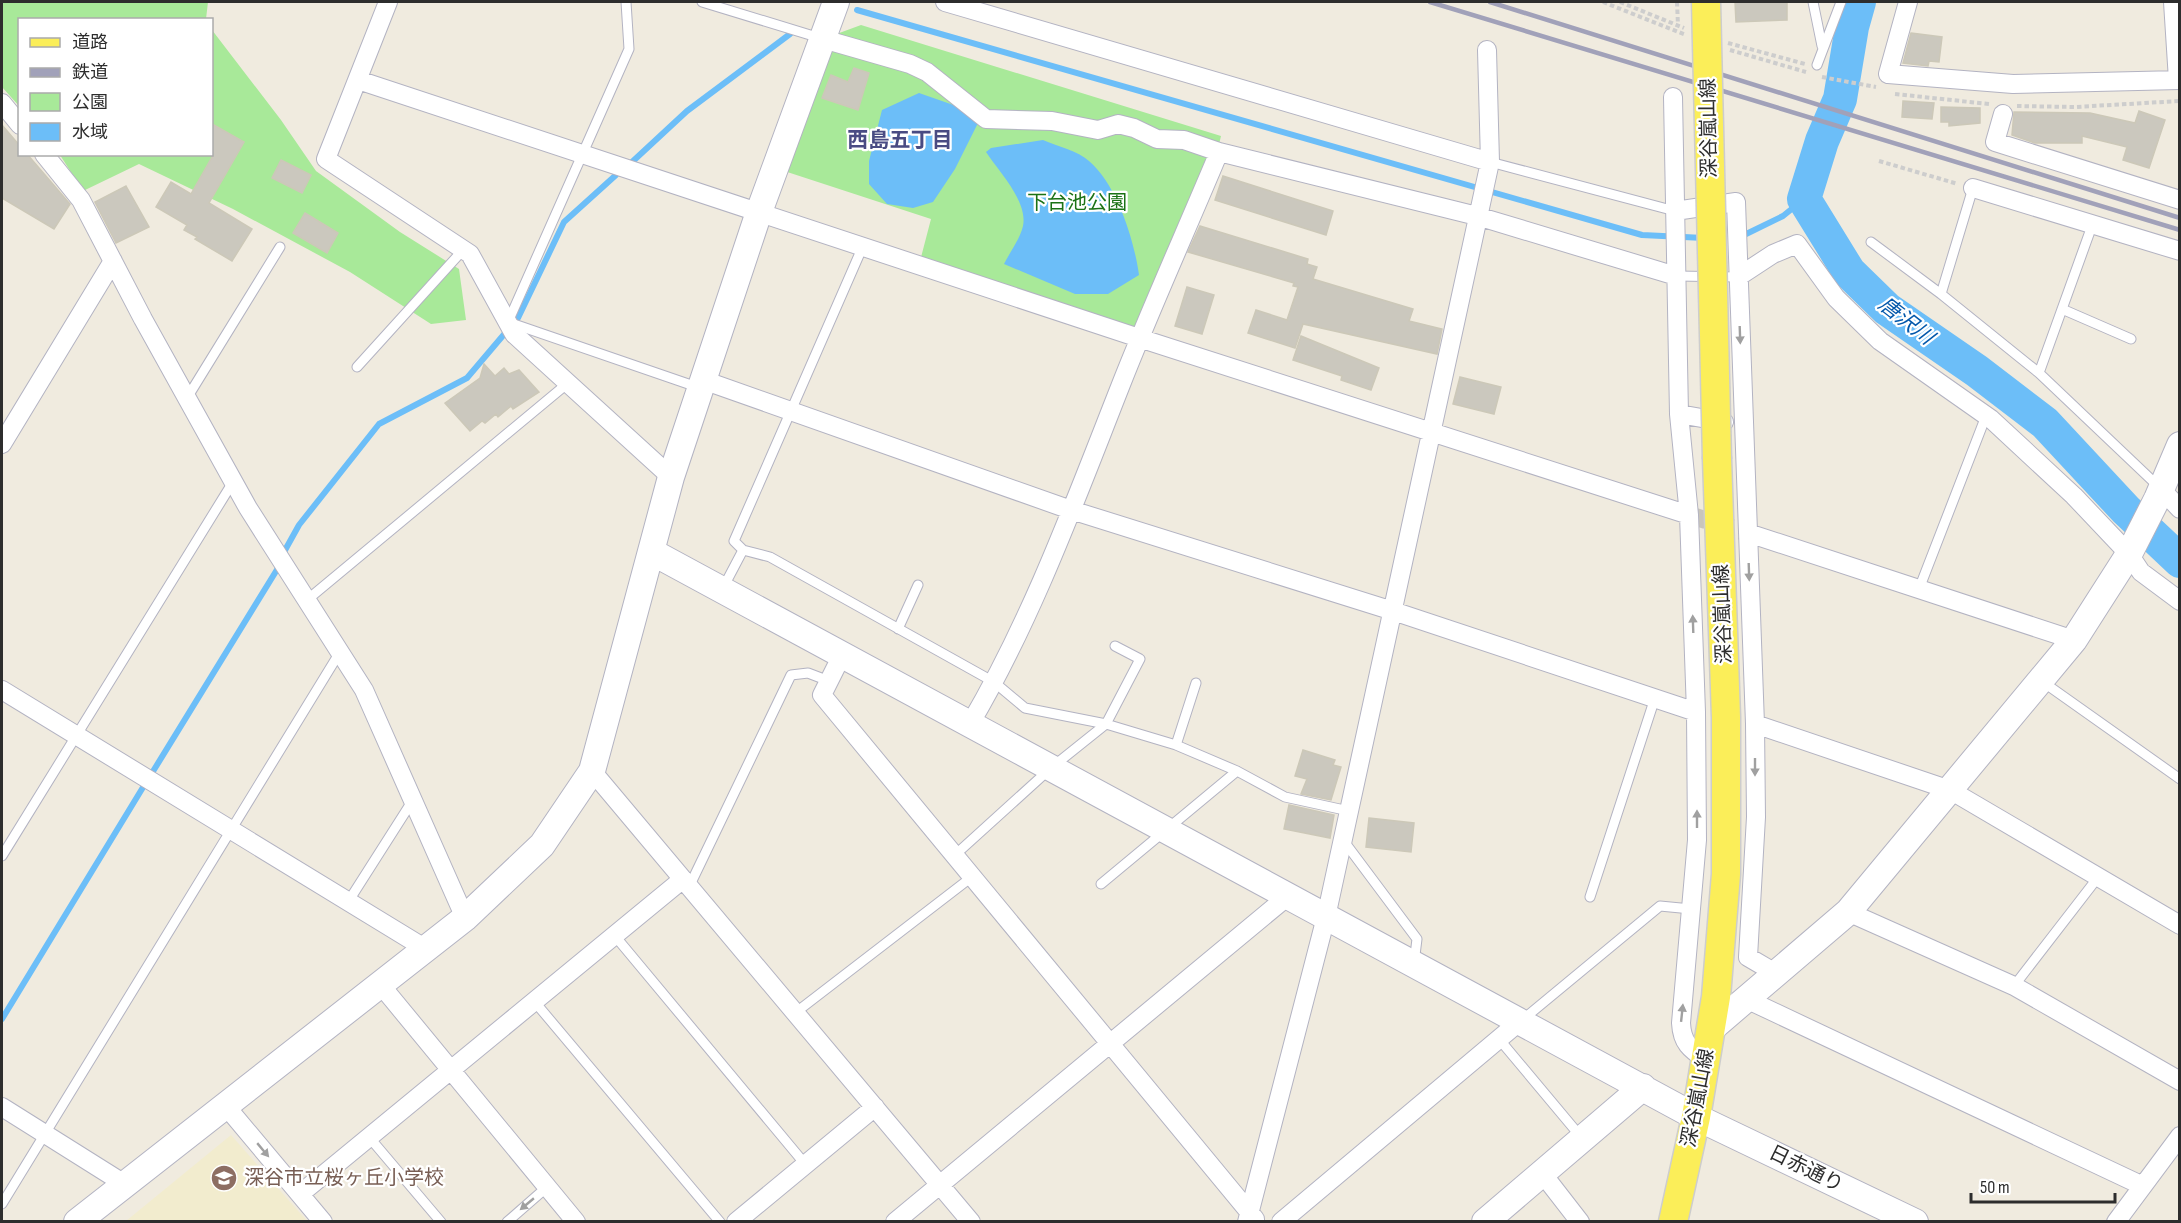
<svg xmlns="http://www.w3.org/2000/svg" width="2181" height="1223" font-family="'Sofia Sans Condensed','Noto Sans JP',sans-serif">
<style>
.education{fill:#f2ecce}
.green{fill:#a8e999}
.water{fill:#6cbef8}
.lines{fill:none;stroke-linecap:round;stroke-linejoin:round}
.stream{stroke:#6cbef8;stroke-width:6}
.river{stroke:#6cbef8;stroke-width:34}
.building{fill:#cbc8be;stroke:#ccc8b8;stroke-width:1.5}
.street-tunnel{stroke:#c9c5bb;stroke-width:18;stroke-dasharray:18 9;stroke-linecap:butt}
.lane-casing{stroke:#b3b3c2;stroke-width:11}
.street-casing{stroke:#b3b3c2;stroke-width:20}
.secondary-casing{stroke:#b3b3c2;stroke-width:28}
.primary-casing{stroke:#cdcdcd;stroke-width:31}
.path{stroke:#cdcdcd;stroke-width:4;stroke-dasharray:4.5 3;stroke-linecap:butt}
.lane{stroke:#fff;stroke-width:9}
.street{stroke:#fff;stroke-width:18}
.secondary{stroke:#fff;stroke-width:26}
.primary{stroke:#fbee59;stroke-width:28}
.rail{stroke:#a1a1b9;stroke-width:4.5}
.primary-bridge-casing{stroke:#cdcdcd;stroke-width:31;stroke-linecap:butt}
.primary-bridge{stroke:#fbee59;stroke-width:28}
.oneway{fill:#a0a0a0}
.labels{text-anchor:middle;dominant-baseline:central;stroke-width:4.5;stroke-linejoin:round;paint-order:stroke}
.street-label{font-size:20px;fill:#2d2d2d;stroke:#fff}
.park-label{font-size:20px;fill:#1b7216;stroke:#fff}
.education-label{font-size:20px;fill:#785e54;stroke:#fff;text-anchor:start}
.neighbourhood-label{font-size:21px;font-weight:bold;fill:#494b83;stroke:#fff}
.water-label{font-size:21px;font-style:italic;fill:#0358ab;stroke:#fff}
</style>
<rect width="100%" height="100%" fill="#f0ebdf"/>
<path class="education" d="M231,1135L307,1221H126Z"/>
<path class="green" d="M2,2H208L206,19L20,20L19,106L2,87Z
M861,25L1221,136L1215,161L1139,338L919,265L931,219L775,168L823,39Z
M212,30L281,120L316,171L400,232L459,269L466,320L431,324L350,272L233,209L139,164L83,191L60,155L212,154Z"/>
<path class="water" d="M919,93L962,108L978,123L955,169L933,202L913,208L887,204L869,184V161L882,110Z
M1043,140C1057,146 1078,151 1089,161C1117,185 1134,239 1139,275L1108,294H1075L1004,264C1010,252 1020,239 1023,226C1028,201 999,172 986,152L991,148Z"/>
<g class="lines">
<path class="stream" d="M857,10L1642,235L1704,238
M632,162L687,111L790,34
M1740,237L1783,216L1804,199
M518,318L564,222L616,175
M284,552L299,525L379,424L467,378L506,332
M152,773L278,568
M2,1019L145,784"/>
<path class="river" d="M1859,2L1852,27L1840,99L1822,141L1804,199L1849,272L1887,309L1977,371L2045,423L2126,510L2180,561"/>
</g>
<path class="building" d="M1735,2H1787V20L1736,22Z
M1911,33L1942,37L1939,62L1929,61L1928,66L1903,63Z
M854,68L869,73L858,110L822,98L831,75L848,82Z
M1903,101L1934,103L1932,119L1902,117Z
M1941,107L1980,108V123L1949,126V122H1941Z
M2139,111L2165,120L2149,168L2123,160L2127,147L2082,136V143H2035L2012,135L2014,112L2090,113L2135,123Z
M212,124L244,142L209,203L252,229L232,261L195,239L197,237L184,230L187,225L156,207L171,182L191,194L212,157Z
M2,125L20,146V154H27L70,204L54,229L2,198Z
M281,160L311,175L302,193L272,178Z
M1223,176L1333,211L1326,235L1215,200Z
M126,186L149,227L116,243L95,202Z
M305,213L338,233L327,253L293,233Z
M1200,226L1308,259L1307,264L1317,267L1313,279L1413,309L1409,321L1442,329L1437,354L1303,324L1295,348L1248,333L1256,310L1287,320L1298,287L1293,286L1294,283L1188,252Z
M1187,287L1214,295L1202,334L1175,326Z
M1301,336L1379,368L1371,390L1341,380L1342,376L1293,360Z
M484,364L495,376L504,368L509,374L519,370L539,392L513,409L511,406L498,417L496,414L485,423L482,421L470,431L445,403L480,378Z
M1460,377L1501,387L1494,414L1453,404Z
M1303,750L1335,760L1333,765L1341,767L1331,800L1301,794L1307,779L1295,776Z
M1289,805L1334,815L1330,838L1284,829Z
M1369,818L1414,823L1411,852L1366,847Z"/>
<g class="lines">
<path class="street-tunnel" d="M1689,515L1748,533"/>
<defs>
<path id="lane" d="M626,2L629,49L508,322L700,388
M702,2L820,38
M1813,2L1822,46
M1817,65L1841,2
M1490,162L1675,211
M1871,242L1941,294L2039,373L2159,487
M1676,276L1738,277
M1941,294L1973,188
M2062,309L2131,339
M357,367L463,250
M2039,373L2093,223
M187,398L280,247
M743,550L734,541L863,246
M723,588L743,550L770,557L994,682L1025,708L1106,724L1176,745L1237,771L1285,797L1349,811
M1919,589L1986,416
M307,600L568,383
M898,629L918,585
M2043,682L2180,779
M1176,745L1196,683
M1343,840L1417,939L1414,963
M955,855L1051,768L1106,724L1140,659L1115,646
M2,856L233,482
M1101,884L1237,771
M689,887L791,675L808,673L829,681
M1590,897L1655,698
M348,902L413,800
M615,936L805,1164
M2014,986L2099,876
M534,1001L720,1222
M795,1013L973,876
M1521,1021L1660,906L1691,909
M1499,1039L1581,1137
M369,1137L441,1222
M2,1204L340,652
M507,1222L547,1187"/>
<path id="street" d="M388,2L326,159L470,254L514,334L671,477
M945,2L1490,162
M1908,2L1888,74L2013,84L2180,80
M2173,2L2178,80
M823,39L910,64L927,72L986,119L1052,121L1098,130L1118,124L1134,128L1157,139L1184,140L1219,152L1477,216L1676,276
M358,80L1139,338L1689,515
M1673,97L1679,414L1689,515L1696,712L1697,840L1681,1023C1682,1043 1690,1049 1706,1060
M2,103L20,125
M2003,114L1995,142L2180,200
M44,154L81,200L143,319L248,508L364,690L465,918
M1973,188L2180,251
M1675,211L1736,202L1755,724L1756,817L1748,957L1777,974
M1738,277L1773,254L1797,244L1836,298L1880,341L1991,419L2074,496L2129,554L2141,572L2180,601
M703,380L1071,510L1393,611L1696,712
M1679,414L1724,422
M2,444L113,261
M2161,489L2180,509
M1748,533L2074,640
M842,655L822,695L1255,1219
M2,690L426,949
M970,724C1032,619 1075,501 1120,387C1151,308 1186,231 1219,152
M1755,724L1950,790L2180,925
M592,771L971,1222
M1848,912L2014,986L2180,1081
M380,984L576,1222
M1746,999L2143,1186
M225,1105L323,1222
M2,1107L123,1183
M1542,1173L1580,1222
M300,1194L683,879
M736,1222L875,1107
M895,1222L1288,896
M1247,1222L1326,917L1490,162L1487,50
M1281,1222L1519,1022
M2116,1222L2180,1136"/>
<path id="secondary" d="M652,552L1696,1117L1915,1222
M1711,1029L1848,912L2074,640L2129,554L2157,499L2180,445
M77,1222L465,918L542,845L592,771L671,477L759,212L836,2
M1485,1222L1643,1087"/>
<path id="primary" d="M1673,1222L1696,1117L1716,997L1726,874V717L1717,459"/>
</defs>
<use href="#lane" class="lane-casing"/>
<use href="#street" class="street-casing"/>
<use href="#secondary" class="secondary-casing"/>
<use href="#primary" class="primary-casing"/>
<path class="path" d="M1603,2L1686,35
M1620,2L1684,28
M1677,2L1678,26
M1728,43L1805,64
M1730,50L1806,72
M1822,77L1876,87
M1895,94L1989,104
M2017,106L2075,107L2180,101
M1879,161L1958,184"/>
<use href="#lane" class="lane"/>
<use href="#street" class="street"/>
<use href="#secondary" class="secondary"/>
<use href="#primary" class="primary"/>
<path class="rail" d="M1430,2L2180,230
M1490,2L2180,218"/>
<defs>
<path id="primary-bridge" d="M1706,2L1717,459"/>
</defs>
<use href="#primary-bridge" class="primary-bridge-casing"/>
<use href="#primary-bridge" class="primary-bridge"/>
</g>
<defs><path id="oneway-solid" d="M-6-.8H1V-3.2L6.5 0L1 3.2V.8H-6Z" transform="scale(1.5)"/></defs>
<g class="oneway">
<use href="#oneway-solid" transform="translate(1740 335) rotate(88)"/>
<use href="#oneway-solid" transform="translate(1749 572) rotate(88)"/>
<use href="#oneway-solid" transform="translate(1693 624) rotate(-92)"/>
<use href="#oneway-solid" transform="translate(1755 767) rotate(90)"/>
<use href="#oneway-solid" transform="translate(1697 819) rotate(-90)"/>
<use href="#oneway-solid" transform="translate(1682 1013) rotate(-84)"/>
<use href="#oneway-solid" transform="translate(263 1150) rotate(50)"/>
<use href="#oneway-solid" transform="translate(527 1204) rotate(140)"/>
</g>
<defs>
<symbol id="school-disc" viewBox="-11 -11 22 22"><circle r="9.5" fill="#8d6e63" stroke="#fff"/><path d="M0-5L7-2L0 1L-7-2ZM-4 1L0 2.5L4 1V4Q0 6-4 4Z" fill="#fff"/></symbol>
</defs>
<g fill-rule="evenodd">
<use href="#school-disc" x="209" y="1163" width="30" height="30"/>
</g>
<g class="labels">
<g class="street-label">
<text transform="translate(1709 128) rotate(-91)">深谷嵐山線</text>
<text transform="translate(1723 614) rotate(-92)">深谷嵐山線</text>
<text transform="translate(1698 1098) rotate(-79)">深谷嵐山線</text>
<text transform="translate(1806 1169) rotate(26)">日赤通り</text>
</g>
<g class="park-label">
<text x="1077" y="203">下台池公園</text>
</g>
<g class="education-label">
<text x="244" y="1178">深谷市立桜ヶ丘小学校</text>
</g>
<g class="neighbourhood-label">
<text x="900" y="140">西島五丁目</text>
</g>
<g class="water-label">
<text transform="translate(1906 321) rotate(38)">唐沢川</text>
</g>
</g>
<rect width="2181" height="1223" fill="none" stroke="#2d2d2d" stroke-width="6"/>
<rect x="18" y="18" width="195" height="138" fill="#ffffff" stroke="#ababab" stroke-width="1.5"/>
<rect x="30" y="38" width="30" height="9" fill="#fbee59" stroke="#ababab" stroke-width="1.5"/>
<text x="72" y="48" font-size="18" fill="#2d2d2d">道路</text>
<rect x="30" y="68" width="30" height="9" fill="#a1a1b9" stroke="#ababab" stroke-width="1.5"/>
<text x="72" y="78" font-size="18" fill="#2d2d2d">鉄道</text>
<rect x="30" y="93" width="30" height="18" fill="#a8e999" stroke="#ababab" stroke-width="1.5"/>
<text x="72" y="108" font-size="18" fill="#2d2d2d">公園</text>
<rect x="30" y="123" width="30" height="18" fill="#6cbef8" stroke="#ababab" stroke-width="1.5"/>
<text x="72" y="138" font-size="18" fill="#2d2d2d">水域</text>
<path d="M1971 1193v9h144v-9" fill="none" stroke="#2d2d2d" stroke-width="3"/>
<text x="1980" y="1193" font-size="18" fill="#2d2d2d" stroke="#ffffff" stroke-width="4.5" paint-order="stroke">50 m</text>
</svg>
